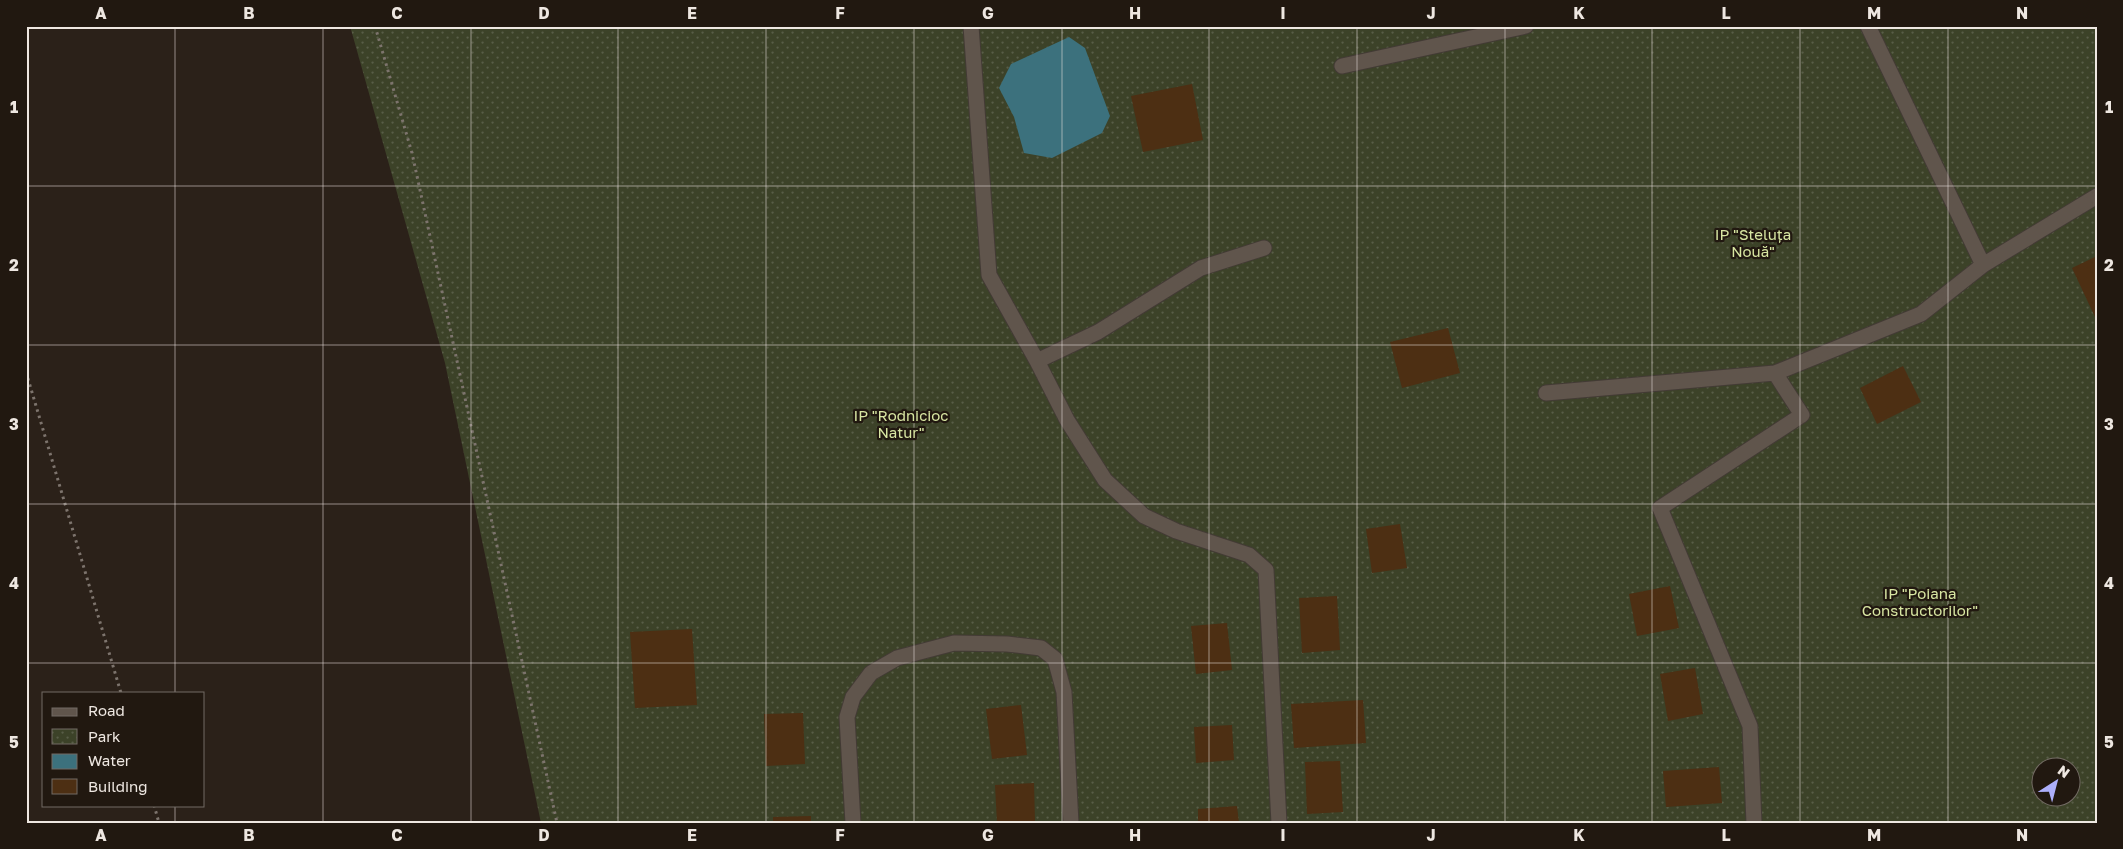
<svg xmlns="http://www.w3.org/2000/svg" width="2123" height="849" font-family="'Golos Text',sans-serif">
<style>
.park{fill:url(#park-dots);fill-rule:evenodd}
.water{fill:#3c717d}
.building{fill:#4d2f13}
.lines{fill:none;stroke-linecap:round;stroke-linejoin:round}
.minor-casing{stroke:#433b35;stroke-width:17}
.path{stroke:#7d746d;stroke-width:3;stroke-dasharray:2.5 4;stroke-linecap:butt}
.minor{stroke:#60554c;stroke-width:15}
.grid{fill:none;stroke:#eee7e1;stroke-width:1;stroke-opacity:0.55}
.labels{text-anchor:middle;dominant-baseline:central;stroke-width:4.5;stroke-linejoin:round;paint-order:stroke}
.park-label{font-size:15px;fill:#d8e6a2;stroke:#211810}
.neatline{fill:none;stroke:#eee7e1;stroke-width:2}
.grid-label{font-size:16px;text-anchor:middle;font-weight:bold;fill:#eee7e1}
</style>
<defs>
<pattern id="park-dots" width="8" height="8" patternUnits="userSpaceOnUse" patternTransform="scale(1.25)"><rect width="8" height="8" fill="#3c4228"/><path d="M2 2h.1M6 6h.1" fill="none" stroke="#585d47" stroke-width="1.8" stroke-linecap="round"/></pattern>
</defs>
<rect width="100%" height="100%" fill="#2b2119"/>
<path class="park" d="M350,26H2097V823H541L445,363ZM2040,766H2070V796H2040Z"/>
<path class="water" d="M1069,37L1085,48L1110,116L1102,133L1052,158L1024,153L1014,117L999,88L1011,64Z"/>
<path class="building" d="M1192,84L1203,140L1143,152L1131,96Z
M2097,256V316L2095,317L2072,268Z
M1448,328L1460,373L1402,388L1390,342Z
M1903,366L1921,402L1877,424L1860,388Z
M1400,524L1407,568L1372,573L1366,529Z
M1670,586L1679,628L1637,636L1629,594Z
M1337,596L1340,650L1302,653L1299,598Z
M1227,623L1232,670L1196,674L1191,626Z
M692,629L697,705L635,708L630,632Z
M1695,668L1703,714L1668,721L1660,674Z
M1363,700L1366,743L1294,748L1291,704Z
M1021,705L1027,755L992,759L986,709Z
M803,713L805,764L766,766L764,714Z
M1232,725L1234,760L1196,763L1194,727Z
M1340,761L1343,812L1307,814L1305,762Z
M1719,767L1722,803L1666,807L1663,771Z
M1034,783L1035,823H997L995,785Z
M1237,806L1239,823H1198V809Z
M811,816V823H773V817Z"/>
<g class="lines">
<defs>
<path id="minor" d="M971,26L989,275L1037,361L1067,420L1105,480L1144,516L1176,531L1249,555L1266,570L1279,823
M1868,26L1983,265
M1342,66L1526,26
M1037,361L1098,332L1201,268L1264,248
M1546,393L1775,373L1921,314L1983,265L2097,196
M853,823L847,717L853,697L871,673L897,658L954,643L1007,644L1041,648L1055,659L1064,692L1071,823
M1754,823L1750,726L1660,508L1802,415L1775,373"/>
</defs>
<use href="#minor" class="minor-casing"/>
<path class="path" d="M375,26L412,153L557,823
M26,372L121,693
M154,805L159,823"/>
<use href="#minor" class="minor"/>
</g>
<path class="grid" d="M175,26V693M323,26V823M471,26V823M618,26V823M766,26V823M914,26V823M1062,26V823M1209,26V823M1357,26V823M1505,26V823M1652,26V823M1800,26V823M1948,26V823M26,186H2097M26,345H2097M26,504H2097M26,663H2097M175,805V823"/>
<g class="labels">
<g class="park-label">
<text x="1753" y="234">IP "Steluța<tspan x="1753" dy="17">Nouă"</tspan></text>
<text x="901" y="415">IP "Rodnicioc<tspan x="901" dy="17">Natur"</tspan></text>
<text x="1920" y="593">IP "Poiana<tspan x="1920" dy="17">Constructorilor"</tspan></text>
</g>
</g>
<rect width="2123" height="849" fill="none" stroke="#211810" stroke-width="55"/>
<rect x="42" y="692" width="162" height="115" fill="#211810" stroke="#736b64"/>
<rect x="52" y="708" width="25" height="8" fill="#60554c" stroke="#736b64"/>
<text x="88" y="716" font-size="15" fill="#eee7e1">Road</text>
<rect x="52" y="729" width="25" height="15" fill="url(#park-dots)" stroke="#736b64"/>
<text x="88" y="742" font-size="15" fill="#eee7e1">Park</text>
<rect x="52" y="754" width="25" height="15" fill="#3c717d" stroke="#736b64"/>
<text x="88" y="766" font-size="15" fill="#eee7e1">Water</text>
<rect x="52" y="779" width="25" height="15" fill="#4d2f13" stroke="#736b64"/>
<text x="88" y="792" font-size="15" fill="#eee7e1">Building</text>
<g transform="translate(2056 782) rotate(36)"><circle r="24" fill="#211810" stroke="#736b64"/>
<path d="M0-4L9 19L0 12L-9 19Z" fill="#adaffb"/>
<text y="-8" font-size="14" font-weight="bold" text-anchor="middle" fill="#eee7e1">N</text>
</g>
<rect x="28" y="28" width="2068" height="794" class="neatline"/>
<g class="grid-label">
<text x="101" y="19">A</text>
<text x="249" y="19">B</text>
<text x="397" y="19">C</text>
<text x="544" y="19">D</text>
<text x="692" y="19">E</text>
<text x="840" y="19">F</text>
<text x="988" y="19">G</text>
<text x="1135" y="19">H</text>
<text x="1283" y="19">I</text>
<text x="1431" y="19">J</text>
<text x="1579" y="19">K</text>
<text x="1726" y="19">L</text>
<text x="1874" y="19">M</text>
<text x="2022" y="19">N</text>
<text x="14" y="113">1</text>
<text x="2109" y="113">1</text>
<text x="14" y="271">2</text>
<text x="2109" y="271">2</text>
<text x="14" y="430">3</text>
<text x="2109" y="430">3</text>
<text x="14" y="589">4</text>
<text x="2109" y="589">4</text>
<text x="14" y="748">5</text>
<text x="2109" y="748">5</text>
<text x="101" y="841">A</text>
<text x="249" y="841">B</text>
<text x="397" y="841">C</text>
<text x="544" y="841">D</text>
<text x="692" y="841">E</text>
<text x="840" y="841">F</text>
<text x="988" y="841">G</text>
<text x="1135" y="841">H</text>
<text x="1283" y="841">I</text>
<text x="1431" y="841">J</text>
<text x="1579" y="841">K</text>
<text x="1726" y="841">L</text>
<text x="1874" y="841">M</text>
<text x="2022" y="841">N</text>
</g>
</svg>
